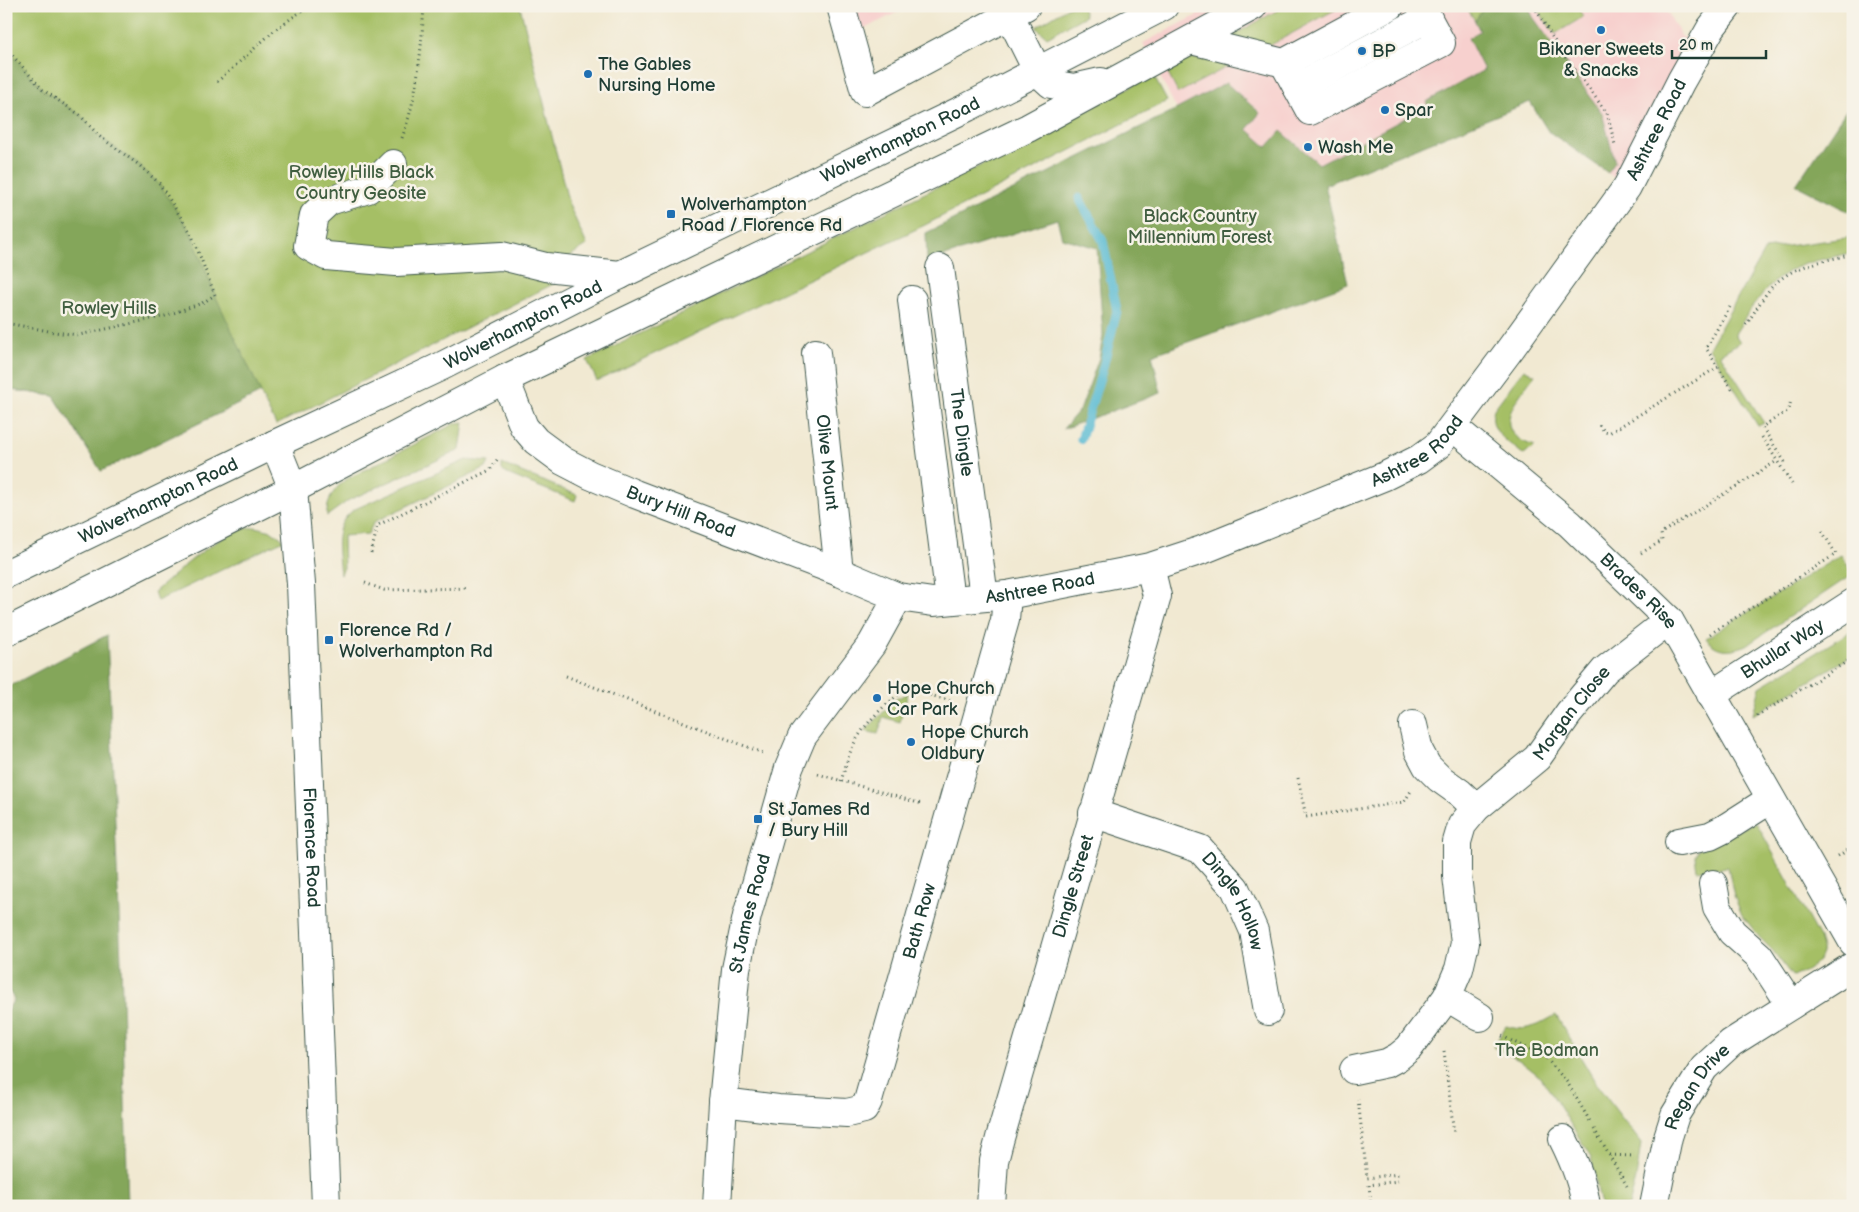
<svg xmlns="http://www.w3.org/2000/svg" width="1859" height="1212" font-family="'Balsamiq Sans',sans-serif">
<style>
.built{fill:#f7d0ce}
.green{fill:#a5bf65;stroke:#627e4c}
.forest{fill:#84a65a;stroke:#527247}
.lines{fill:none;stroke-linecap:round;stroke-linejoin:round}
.stream{stroke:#54b9d2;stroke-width:9}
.minor-casing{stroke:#3e574c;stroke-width:30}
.highway-casing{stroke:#3e574c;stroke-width:30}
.path{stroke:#3e574c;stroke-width:3;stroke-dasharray:1 4;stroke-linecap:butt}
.minor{stroke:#fff;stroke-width:28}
.highway{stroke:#fff;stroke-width:28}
.poi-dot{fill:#1f6fb2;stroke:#f7f3e8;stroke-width:2}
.labels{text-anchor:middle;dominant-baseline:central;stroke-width:5;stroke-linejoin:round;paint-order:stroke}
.poi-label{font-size:18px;fill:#1f3d34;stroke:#f7f3e8;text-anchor:start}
.street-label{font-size:18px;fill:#1f3d34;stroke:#f7f3e8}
.park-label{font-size:18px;fill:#405e40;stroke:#f7f3e8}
</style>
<rect width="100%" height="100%" fill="#f7f3e8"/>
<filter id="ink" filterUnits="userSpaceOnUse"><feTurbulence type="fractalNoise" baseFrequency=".02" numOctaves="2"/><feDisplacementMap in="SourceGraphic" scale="10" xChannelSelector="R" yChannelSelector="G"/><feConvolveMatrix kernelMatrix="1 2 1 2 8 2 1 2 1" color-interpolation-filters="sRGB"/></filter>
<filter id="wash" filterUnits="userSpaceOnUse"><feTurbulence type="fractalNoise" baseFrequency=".0096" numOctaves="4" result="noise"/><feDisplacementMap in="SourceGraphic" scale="20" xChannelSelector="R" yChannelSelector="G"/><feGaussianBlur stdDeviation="1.12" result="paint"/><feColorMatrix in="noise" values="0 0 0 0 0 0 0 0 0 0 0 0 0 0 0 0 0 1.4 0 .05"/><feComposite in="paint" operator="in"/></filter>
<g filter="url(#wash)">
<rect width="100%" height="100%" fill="#f1e9d2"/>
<path class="built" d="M834,6H910L858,32Z
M1215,6H1664L1681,36L1701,46L1627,187L1548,130L1531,102L1485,70L1427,102L1428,106L1319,164L1281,131L1267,147L1246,129L1260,112L1226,83L1177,109L1174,104L1143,43Z"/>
<path class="green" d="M6,6H520L569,205L587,245L570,256L563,279L276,425L260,393L101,471L54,396L6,389Z
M1070,6H1082L1085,16L1047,37L1036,27Z
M1285,6H1342L1269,46L1230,37Z
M1466,6H1485L1475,21Z
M1537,6H1577L1583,17L1555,34L1544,19Z
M1191,58L1217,60L1231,65L1178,93L1166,70Z
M1153,75L1167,101L925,225L597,381L587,360L1002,155Z
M1853,237V252C1835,257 1814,260 1797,267C1768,280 1751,308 1735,334L1740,342L1720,354L1764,423L1758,426L1709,348L1765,249Z
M1524,369L1535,375C1516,400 1487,432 1535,446L1524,455C1509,442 1487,432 1494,409Z
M464,422L460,450L349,500L327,516C326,501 334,489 345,480L456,423Z
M466,460L489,462L486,468L374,522L368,534L343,536L344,568L340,575C338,550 331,525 355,509Z
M502,464L577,495L575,501L507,474L502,470Z
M255,527L272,531L284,540L157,601L154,592C182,569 218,531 255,527Z
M1841,555L1853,574L1747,645C1732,651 1717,653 1706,638Z
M1853,630V655L1753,715L1760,687Z
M908,693L900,722L883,717L878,734L865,731L896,699Z
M1756,822L1819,938C1820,943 1823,948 1822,953C1819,964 1803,975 1792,976L1773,951L1760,938L1742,915L1734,896L1728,867L1697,870L1695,856L1698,849Z
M1556,1015L1597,1085L1641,1143L1636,1179L1629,1206H1601L1591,1157L1550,1091L1538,1075L1519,1060L1493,1047L1506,1026C1528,1033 1537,1025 1556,1015Z"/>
<path class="forest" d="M1485,6H1528L1533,17L1602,113L1615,162L1608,173L1548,131L1530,102L1325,185L1348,284L1152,355L1161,393L1063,429L1081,408L1099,358L1103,336L1097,248L1062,238L1057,219L927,262L926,233L1177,109L1226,83L1260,113L1247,129L1267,147L1281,131L1319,164L1428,106L1426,102L1484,70L1468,38L1480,31L1475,21Z
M6,48L43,90L80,115L99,136L139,165L159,184L191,233L215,295L261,393L101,471L54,396L6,389Z
M1853,100V214L1796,185Z
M107,635L121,961L128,1206H6V1013L14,999L6,986V688Z"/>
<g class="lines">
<path class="stream" d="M1079,198L1103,241L1117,311L1102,371L1081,439"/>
</g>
</g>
<g filter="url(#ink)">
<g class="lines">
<defs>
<g id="minor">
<path d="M841,6L865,92L1026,6"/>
<path d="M1005,6L1038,72"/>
<path d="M1191,40L1284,63L1390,6"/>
<path d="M1284,63L1310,111L1441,43L1421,6"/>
<path d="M1297,87L1428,18"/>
<path d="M393,164L368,189L329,201L314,215L308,246L326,256L396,262L502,256L546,267L620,275"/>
<path id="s1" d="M940,268L984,597"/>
<path d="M912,300L950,600"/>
<path id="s2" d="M816,353L839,572"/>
<path id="s3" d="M505,379L524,427L536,441L563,461L590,475L635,494L839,572L898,597L933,602L1007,595L1150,567L1202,550L1385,476L1419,459L1438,445L1511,348L1627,187L1681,81L1711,28L1728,6"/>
<path id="s4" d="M1453,427L1570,524L1669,620L1853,942"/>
<path id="s5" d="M293,489L301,584L326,1206"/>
<path id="s6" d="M1711,695L1853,603"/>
<path d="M1413,725L1419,751L1427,766L1439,778L1460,793L1476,808"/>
<path id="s7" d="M1093,813L1200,849L1235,888L1254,931L1268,1011"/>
<path d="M1679,842L1710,836L1724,829L1771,799"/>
<path d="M1713,884L1717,907L1732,932L1759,956L1791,1005"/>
<path d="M1447,997L1480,1017"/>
<path id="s8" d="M1354,1070L1387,1063L1398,1057L1409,1048L1447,997L1459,969L1465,943L1457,876V842L1462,825L1476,808L1537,758L1569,713L1605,670L1669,620"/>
<path id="s9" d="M723,1102L778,1109L847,1113L864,1109L868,1101L1005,620L1007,595"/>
<path d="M1563,1139C1574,1161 1583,1182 1586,1206"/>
<path id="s10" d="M717,1206L723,1102L736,969L747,916L789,768L802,737L872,644L898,597"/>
<path id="s11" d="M991,1206L994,1161L1000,1138L1157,596L1150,567"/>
<path id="s12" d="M1654,1206L1668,1137L1675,1115L1704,1068L1731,1043L1853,966"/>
</g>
<g id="highway">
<path d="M1038,72L1051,84L1074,88L1101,82"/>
<path d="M275,444L293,489"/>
<path id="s13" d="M6,574L275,444L442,366L620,275L968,107L1164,6"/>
<path d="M6,632L293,489L505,379L1028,128L1253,6"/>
</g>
</defs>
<use href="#minor" class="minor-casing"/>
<use href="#highway" class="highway-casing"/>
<path class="path" d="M1534,6L1558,47L1607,113L1615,145
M6,48L43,90L80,115L99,136L139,165L159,183L191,233L215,295L202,303L165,316L79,335L54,332L6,323
M217,82L276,29L309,6
M402,138C418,95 421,52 424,6
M1730,307L1706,348L1732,389
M1746,325C1754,313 1761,300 1770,289C1790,265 1825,261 1853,254
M1599,425L1605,432L1609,433L1718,367
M1762,437L1792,484
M1785,462L1762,427L1789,410L1791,399
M371,553L378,525L490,470L499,457
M1641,553L1662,541L1661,533L1777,461
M365,583L384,590L465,588
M1710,634L1836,554L1822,531
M566,676L763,753
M1757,716L1853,658
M818,774L922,804
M1298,778L1306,817L1404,802L1411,791
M841,781C845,769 848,755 854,744C864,724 889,699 908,689L951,701
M1838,856L1853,847
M1502,1036L1546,1058L1567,1082L1591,1123
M1444,1051L1454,1134
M1358,1099L1367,1178L1399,1174
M1594,1129L1627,1186
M1610,1155L1633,1156
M1371,1206L1369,1185L1398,1181"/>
<use href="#minor" class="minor"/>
<use href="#highway" class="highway"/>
</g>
</g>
<g class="poi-dot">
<circle cx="1601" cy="30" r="5"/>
<circle cx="1362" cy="51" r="5"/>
<circle cx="588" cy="74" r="5"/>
<circle cx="1385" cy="110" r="5"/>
<circle cx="1308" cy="147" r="5"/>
<rect x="666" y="209" width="10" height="10" rx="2.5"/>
<rect x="324" y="635" width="10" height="10" rx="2.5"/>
<circle cx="877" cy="698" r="5"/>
<circle cx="911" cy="742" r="5"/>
<rect x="753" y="814" width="10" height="10" rx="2.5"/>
</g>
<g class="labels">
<g class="poi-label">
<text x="1601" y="49" text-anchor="middle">Bikaner Sweets<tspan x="1601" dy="21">&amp; Snacks</tspan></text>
<text x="1372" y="51">BP</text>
<text x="598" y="64">The Gables<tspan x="598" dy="21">Nursing Home</tspan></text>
<text x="1395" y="110">Spar</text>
<text x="1318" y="147">Wash Me</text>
<text x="681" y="204">Wolverhampton<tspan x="681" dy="21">Road / Florence Rd</tspan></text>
<text x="339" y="630">Florence Rd /<tspan x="339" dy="21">Wolverhampton Rd</tspan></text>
<text x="887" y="688">Hope Church<tspan x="887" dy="21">Car Park</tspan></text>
<text x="921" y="732">Hope Church<tspan x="921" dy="21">Oldbury</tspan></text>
<text x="768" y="809">St James Rd<tspan x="768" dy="21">/ Bury Hill</tspan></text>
</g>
<g class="street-label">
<text stroke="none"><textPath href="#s3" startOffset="1419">Ashtree Road</textPath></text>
<text stroke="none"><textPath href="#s13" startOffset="994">Wolverhampton Road</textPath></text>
<text stroke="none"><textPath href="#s13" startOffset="574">Wolverhampton Road</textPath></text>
<text stroke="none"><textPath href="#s1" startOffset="166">The Dingle</textPath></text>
<text stroke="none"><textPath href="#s3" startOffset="1014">Ashtree Road</textPath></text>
<text stroke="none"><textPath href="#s2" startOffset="110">Olive Mount</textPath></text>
<text stroke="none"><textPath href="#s13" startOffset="169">Wolverhampton Road</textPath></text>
<text stroke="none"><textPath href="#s3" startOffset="232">Bury Hill Road</textPath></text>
<text stroke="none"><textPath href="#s3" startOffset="609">Ashtree Road</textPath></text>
<text stroke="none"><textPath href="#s4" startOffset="248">Brades Rise</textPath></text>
<text stroke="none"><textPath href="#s6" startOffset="85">Bhullar Way</textPath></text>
<text stroke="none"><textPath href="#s8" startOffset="458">Morgan Close</textPath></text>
<text stroke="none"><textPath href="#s5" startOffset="359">Florence Road</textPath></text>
<text stroke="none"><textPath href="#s11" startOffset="331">Dingle Street</textPath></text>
<text stroke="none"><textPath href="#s7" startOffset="176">Dingle Hollow</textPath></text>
<text stroke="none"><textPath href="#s10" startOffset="295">St James Road</textPath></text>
<text stroke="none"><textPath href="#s9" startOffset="338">Bath Row</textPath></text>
<text stroke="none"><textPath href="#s12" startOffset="129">Regan Drive</textPath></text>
</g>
<g class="park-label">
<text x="361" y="172">Rowley Hills Black<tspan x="361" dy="21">Country Geosite</tspan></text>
<text x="1200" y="216">Black Country<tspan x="1200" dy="21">Millennium Forest</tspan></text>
<text x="109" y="308">Rowley Hills</text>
<text x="1547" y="1050">The Bodman</text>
</g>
</g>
<rect width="1859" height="1212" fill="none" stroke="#f7f3e8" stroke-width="25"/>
<path d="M1672 50v8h94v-8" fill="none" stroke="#1f3d34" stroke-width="2.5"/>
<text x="1679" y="50" font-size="15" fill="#1f3d34" stroke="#f7f3e8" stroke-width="4" paint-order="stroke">20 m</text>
</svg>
